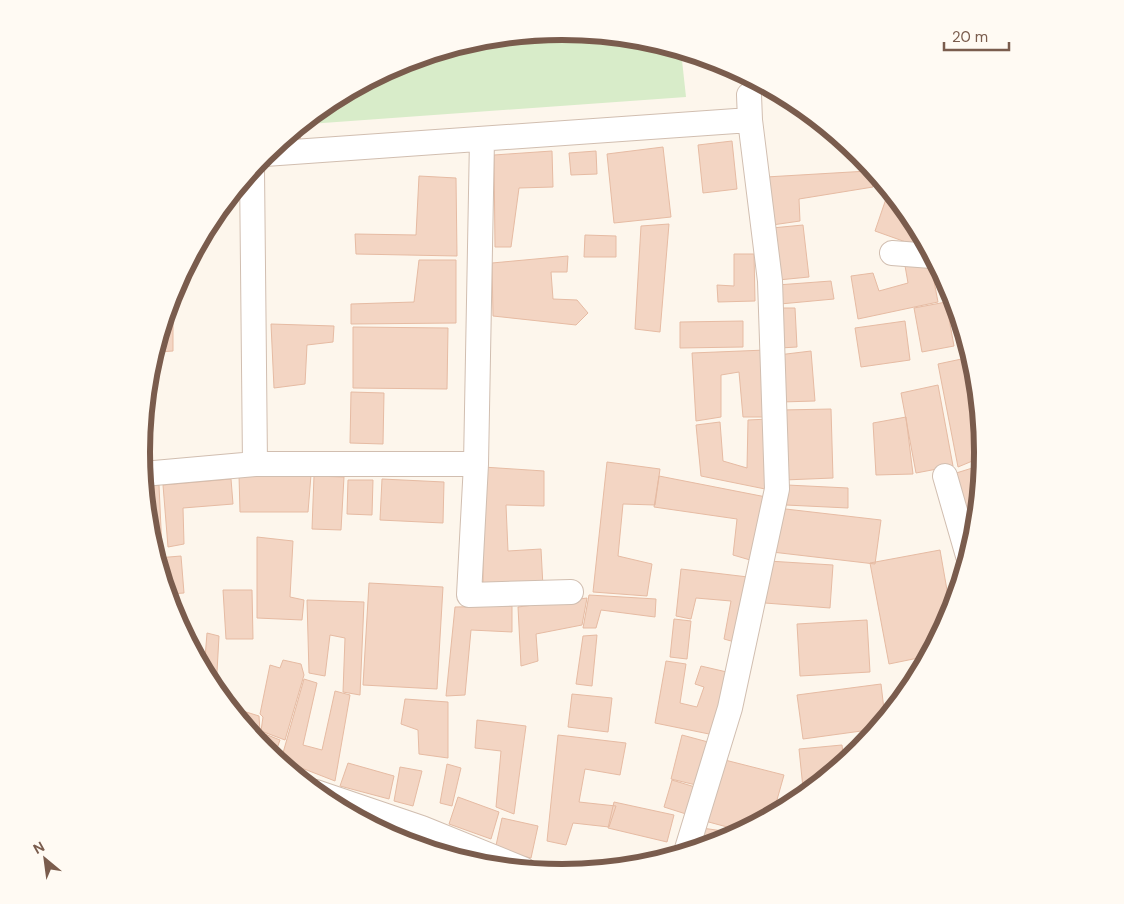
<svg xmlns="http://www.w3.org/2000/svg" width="1124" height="904" font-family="'DM Sans',sans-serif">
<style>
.green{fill:#d8ecc9}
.building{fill:#f3d5c3;stroke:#e6bba3}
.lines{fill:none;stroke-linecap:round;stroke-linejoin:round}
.minor-casing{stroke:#d1beb0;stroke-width:26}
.minor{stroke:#fff;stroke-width:24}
.rim{fill:none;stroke:#7a5c4d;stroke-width:6}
</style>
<rect width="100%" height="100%" fill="#fdf6ec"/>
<path class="green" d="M562,31L644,39L681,51L686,97L309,124L308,119L328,102L401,63L480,39Z"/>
<path class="building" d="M299,126L301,144L278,143Z
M732,141L737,189L703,193L698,145Z
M663,147L671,217L614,223L607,154Z
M552,151L553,187L519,188L511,247H495L494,155Z
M596,151L597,174L571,175L569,153Z
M855,151L860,155L867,164H856Z
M868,171L873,187L799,199L800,221L772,225L766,177Z
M419,176L456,178L457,256L356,254L355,234L416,235Z
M889,190L912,218L921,234L917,246L875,231Z
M669,224L660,332L635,329L641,226Z
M803,225L809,277L778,280L772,228Z
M585,235L616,236V257H584Z
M734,254H754L755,301L718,302L717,285L734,286Z
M568,256L567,272H551L553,299L577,300L588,313L576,325L493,316L492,263Z
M419,260H456V323L351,324V304L414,302Z
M904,260H930L938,302L858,319L851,276L873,273L879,291L908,283Z
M831,281L834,299L780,304L777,285Z
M173,292V351L157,352V343Z
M946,302L954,346L922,352L914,308Z
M777,308H795L797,347L780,348Z
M743,321V347L680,348V322Z
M905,321L910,360L861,367L855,328Z
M271,324L334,326L333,342L307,345L305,384L274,388Z
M353,327L448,328L447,389L353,388Z
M766,350L769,417H743L739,372L721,375V417L696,421L692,353Z
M811,351L815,401L781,402L778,355Z
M971,357L975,370L982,457L958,467L938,364Z
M938,385L953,466L916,473L901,393Z
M351,392L384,393L383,444L350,443Z
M831,409L833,478L784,480L782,410Z
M906,417L913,474L876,475L873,423Z
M769,419L770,490L701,476L696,425L720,422L723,461L747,468L748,420Z
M607,462L660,469L655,505L623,504L618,556L652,564L647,596L593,592Z
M982,465L975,534L972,543L953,474Z
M483,467L544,471V506L506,505L508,551L541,549L543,587L483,586Z
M239,475H311L308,512H240Z
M314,476L344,477L341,530L312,529Z
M659,476L766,497L757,562L733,555L737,519L654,507Z
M231,479L233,504L183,508L184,544L168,547L163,485Z
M382,479L444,482L443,523L380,520Z
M348,480H373L372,515L347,514Z
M159,485L162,550H154L149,534L145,487Z
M787,485L848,488V508L786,505Z
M777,508L881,520L875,564L772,552Z
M257,537L293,541L290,597L304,600L302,620L257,618Z
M940,550L951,613L928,656L889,664L870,563Z
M181,556L184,593L168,594L157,558Z
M768,561L833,565L830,608L765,603Z
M681,569L748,577L738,643L724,639L731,601L696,598L691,619L676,616Z
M369,583L443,587L437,689L363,685Z
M223,590H252L253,639H226Z
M589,595L656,599L655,617L601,610L596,628H583Z
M587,598L582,625L536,634L538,661L521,666L518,607Z
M307,600L364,602L360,695L343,692L345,638L330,635L325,676L309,673Z
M512,606V632L471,630L465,695L446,696L455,607Z
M674,619L691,621L687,659L670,657Z
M867,620L870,672L800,676L797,624Z
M207,633L219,636L216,690L204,671Z
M597,635L592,686L576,684L583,636Z
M283,660L301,664L304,675L285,740L261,731L263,717L260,714L270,665L280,668Z
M666,661L686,664L680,703L697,707L704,687L695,684L701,666L731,673L714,735L655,723Z
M304,679L317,683L303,745L322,750L335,691L350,695L335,781L281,760Z
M881,684L885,718L876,729L803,739L797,695Z
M572,694L612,698L608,732L568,727Z
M405,699L448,702V758L419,754L418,730L401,724Z
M230,707L259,716L260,732L280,740L274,757L264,749Z
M477,720L526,726L514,814L496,807L501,751L475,748Z
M558,735L626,743L620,775L585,769L579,802L616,806L609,827L573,823L566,845L547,841Z
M682,735L708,742L696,785L671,779Z
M842,745L844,762L814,787L803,788L799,749Z
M721,759L784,775L773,814L742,831L705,821Z
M348,763L394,776L389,799L340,786Z
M447,764L461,768L452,806L440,803Z
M400,767L422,771L413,806L394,801Z
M672,780L695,787L686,814L664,807Z
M799,790H810L799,799Z
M458,797L499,812L491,839L449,824Z
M614,802L674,815L667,842L608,828Z
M502,818L538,826L531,858L495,850Z
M702,828L737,833L723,841L694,849Z"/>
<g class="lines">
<defs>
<path id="minor" d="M265,154L750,120
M252,169L255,464
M892,253L932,256
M476,464L469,595L571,592
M143,474L255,464H476L482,139
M945,476L968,556
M316,792L422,828L523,869
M686,852L730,708L777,489L770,281L750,120L749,95"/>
</defs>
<use href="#minor" class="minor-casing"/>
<use href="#minor" class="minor"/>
</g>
<path d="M0 0H1124V904H0ZM150 452a412 412 0 1 1 824 0a412 412 0 1 1-824 0Z" fill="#fffaf3" fill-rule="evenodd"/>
<path class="rim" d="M150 452a412 412 0 1 1 824 0a412 412 0 1 1-824 0Z"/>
<g transform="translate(45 859) rotate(331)" stroke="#fffaf3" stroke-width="4" paint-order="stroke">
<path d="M0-4L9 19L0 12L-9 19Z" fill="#7a5c4d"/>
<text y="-8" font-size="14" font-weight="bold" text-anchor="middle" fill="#7a5c4d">N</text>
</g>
<path d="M944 42v8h65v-8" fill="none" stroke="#7a5c4d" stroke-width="2.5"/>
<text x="952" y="42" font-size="15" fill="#7a5c4d" stroke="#fffaf3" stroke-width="4" paint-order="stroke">20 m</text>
</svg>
